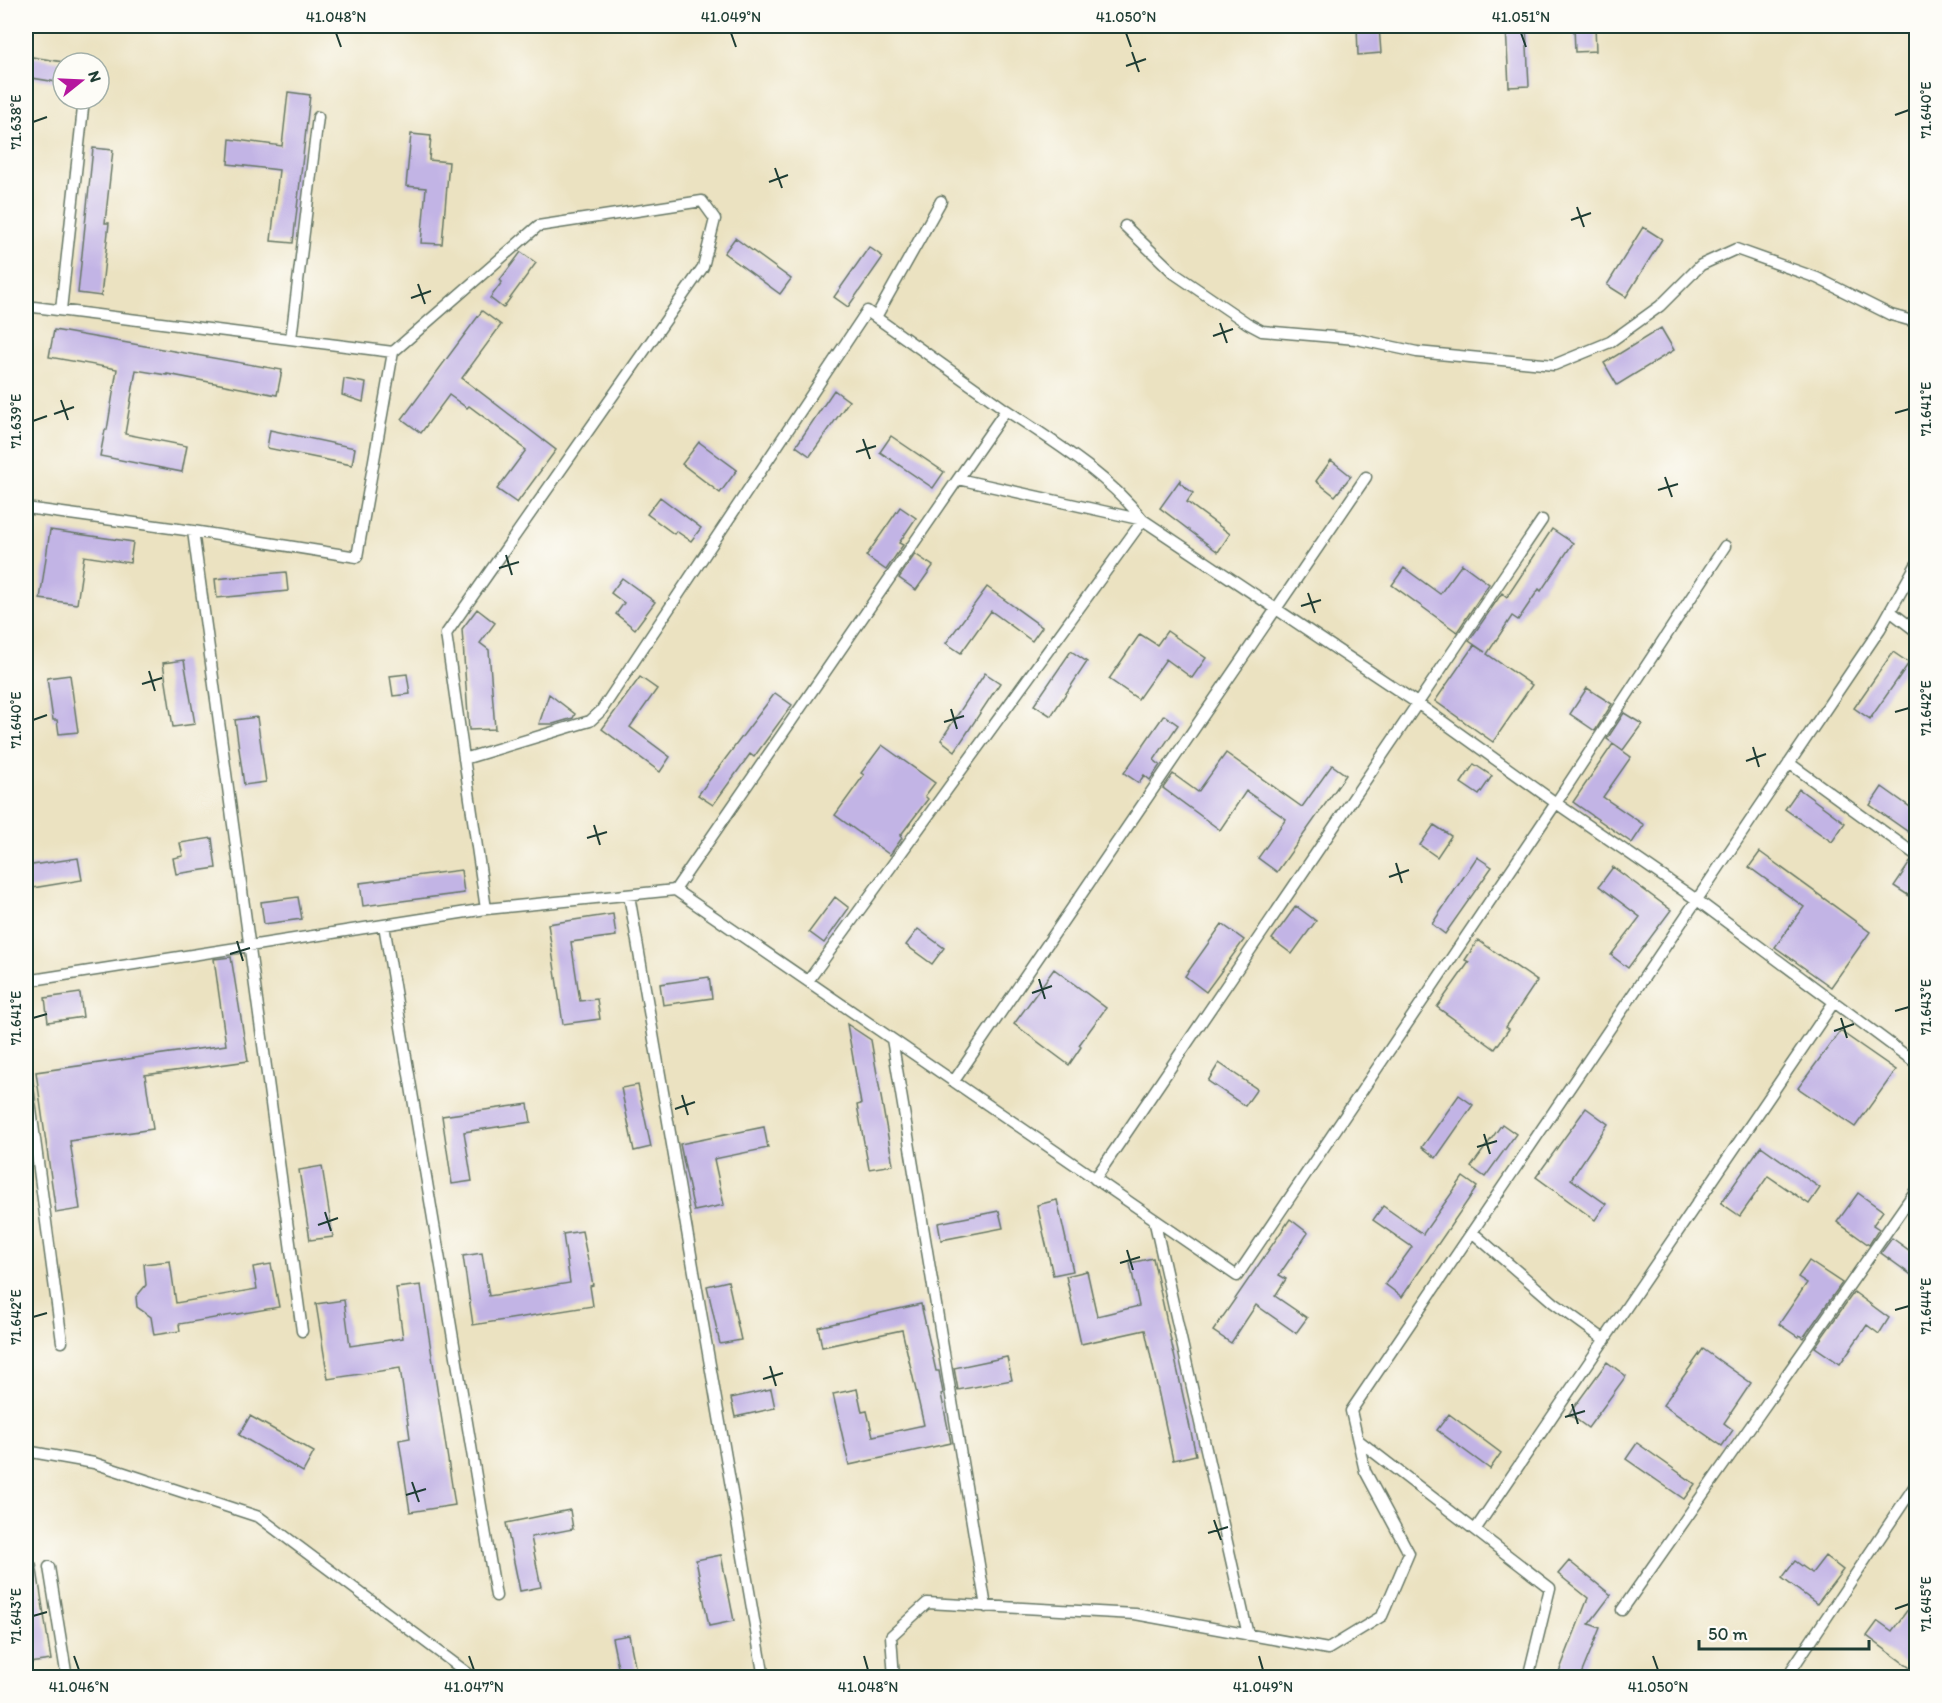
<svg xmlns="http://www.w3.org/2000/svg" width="1942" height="1703" font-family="Itim,sans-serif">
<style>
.building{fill:#c2b4e5}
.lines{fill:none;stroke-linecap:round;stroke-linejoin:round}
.service-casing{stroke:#667765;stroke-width:13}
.service{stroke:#fff;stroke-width:10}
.ticks{fill:none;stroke:#1f3d34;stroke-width:2}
.neatline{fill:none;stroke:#1f3d34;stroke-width:2}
.ticks-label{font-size:15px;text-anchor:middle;fill:#1f3d34}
</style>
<rect width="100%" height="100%" fill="#fdfcf7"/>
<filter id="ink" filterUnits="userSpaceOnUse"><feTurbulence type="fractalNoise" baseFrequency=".0167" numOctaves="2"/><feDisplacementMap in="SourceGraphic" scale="12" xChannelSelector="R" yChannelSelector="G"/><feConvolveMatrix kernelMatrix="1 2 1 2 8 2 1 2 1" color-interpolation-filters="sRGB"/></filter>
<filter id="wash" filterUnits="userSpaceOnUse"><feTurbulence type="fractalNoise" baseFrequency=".008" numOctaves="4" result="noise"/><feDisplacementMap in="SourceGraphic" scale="24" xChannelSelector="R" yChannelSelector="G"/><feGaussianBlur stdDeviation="1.35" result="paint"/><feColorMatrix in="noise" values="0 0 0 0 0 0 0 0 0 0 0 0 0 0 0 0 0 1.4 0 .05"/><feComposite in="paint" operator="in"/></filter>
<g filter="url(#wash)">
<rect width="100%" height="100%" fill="#ebe2c1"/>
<g id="blocks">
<path class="building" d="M1357,26H1379L1381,53L1358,55Z
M1506,26H1526L1529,86L1509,87Z
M1574,26H1595L1596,51L1575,52Z
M26,56L63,62V83L26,77Z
M288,92L310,95L293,243L271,241L279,170L228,164L230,139L282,146Z
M411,134L431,136L429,160L449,162L442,244L421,243L426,188L406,186Z
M93,148L113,150L105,223H109L101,296L78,293Z
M1643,227L1662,239L1626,297L1607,285Z
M735,238L791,279L780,294L724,253Z
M869,247L883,257L848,307L834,297Z
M521,252L536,263L503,308L490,298L502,282L500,280Z
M482,311L501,325L462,378L556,450L517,503L497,489L526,450L519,445L520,444L469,406L467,408L449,395L421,433L402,419Z
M1661,328L1674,350L1617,385L1604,363Z
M54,330L282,370L277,395L167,374V375L136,370L125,434L187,446L182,472L100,456L105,430H107L117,369L49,357Z
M344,379L366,383L363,402L342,395Z
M834,390L849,401L810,456L796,446Z
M270,430L355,448L352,465L267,448Z
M891,436L944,472L933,488L880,452Z
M699,442L737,470L720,493L682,464Z
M1331,460L1351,476L1335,496L1316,481Z
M1180,480V483L1193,493L1187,502L1230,534L1218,552L1160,508Z
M660,497L701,528L691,541L676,531L674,534L647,514Z
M900,507L916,518L899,543L903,545L886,570L866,556Z
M1552,529L1573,543L1541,591L1539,589L1518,620L1512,616L1487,654L1532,685L1493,742L1435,701L1474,645L1485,652L1469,641L1502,593L1507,597Z
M50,530L133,542L130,563L84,556L77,604L40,599Z
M915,554L933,566L916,590L899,578Z
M1462,564L1489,584L1457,632L1392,585L1404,568L1440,594Z
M286,572L288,591L217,598L215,579Z
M622,578L655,602L635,629L616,614L624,603L611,593Z
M987,587L1042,627L1032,641L991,611L961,653L946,643Z
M477,609L495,623L480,643L489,650L495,729L469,730L462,629Z
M1167,631L1206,658L1192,678L1166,659L1138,699L1109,679L1140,634L1157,645Z
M1071,651L1087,662L1051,716L1034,705Z
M1893,652L1909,663L1870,719L1854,708Z
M184,660L195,724L173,727L163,663Z
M985,673L1000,683L955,751L941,740Z
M407,674L410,694L393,696L390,676Z
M70,675L78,732L59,734L57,720H53L47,678Z
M640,677L657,689L630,727L670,757L660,772L602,729Z
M1587,688L1612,704L1595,731L1570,714Z
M775,693L792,705L754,757L750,754L713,805L698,795Z
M549,694L575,714L573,718L553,724H539Z
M1624,713L1642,724L1623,750L1607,739Z
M1164,715L1178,725L1154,760L1160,765L1150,780L1144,775L1139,783L1124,773Z
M257,717L266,782L244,785L235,720Z
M1613,744L1631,757L1603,797L1644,825L1632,843L1573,802Z
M882,745L935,783L925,796L928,799L900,836L902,838L890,855L835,815L864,775L861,773Z
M1226,753L1302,807L1332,765L1346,775L1277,872L1258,858L1286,819L1246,791L1220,830L1163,788L1173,774L1198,792Z
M1474,764L1492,776L1479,795L1461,783Z
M1882,787L1917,812V838L1870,805Z
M1799,789L1845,823L1832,842L1785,809Z
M1434,825L1451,836L1437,857L1420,845Z
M212,838L216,868L176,874L173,858L183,856L180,843Z
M1760,852L1870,932L1831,987L1775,947L1804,907L1749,867Z
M1477,857L1492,867L1445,934L1432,924Z
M78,858L82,880L26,889V866Z
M1911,861L1917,862V901L1894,886Z
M1613,867L1671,910L1628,968L1611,955L1640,917L1599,886Z
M461,870L464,893L363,906L360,883Z
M298,897L302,919L264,924L261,902Z
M835,897L849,908L824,943L809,932Z
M1296,906L1316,921L1292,954L1272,939Z
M613,914L616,936L571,942L580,1001L597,999L600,1019L563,1024L548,924Z
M1222,924L1244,940L1206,992L1185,976Z
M918,929L944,948L932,964L906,945Z
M1478,940L1537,981L1506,1027L1509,1029L1495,1049L1437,1007L1469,962L1465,960Z
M231,957L248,1061L145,1075L153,1129L70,1141L80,1209L56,1213L36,1072L226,1045L214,959Z
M1054,969L1106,1008L1079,1045L1081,1047L1069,1065L1014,1024Z
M709,977L712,998L663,1005L660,984Z
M80,993L83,1017L48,1022L45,998Z
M847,1024L871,1040L893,1165L869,1169L857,1105L861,1104Z
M1840,1031L1896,1070L1855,1127L1798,1088Z
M1219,1063L1257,1089L1245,1106L1208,1081Z
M638,1085L651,1147L634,1151L621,1088Z
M1459,1095L1473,1105L1436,1158L1422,1147Z
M528,1104L531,1122L464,1132L472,1181L452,1184L442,1116Z
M1586,1108L1608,1124L1571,1179L1606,1204L1595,1220L1536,1177Z
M1502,1124L1516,1134L1485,1177L1471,1167Z
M764,1127L768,1148L714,1159L724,1205L694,1211L680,1144Z
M1761,1146L1820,1188L1809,1204L1768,1176L1740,1216L1721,1203Z
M322,1166L333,1237L310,1240L299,1170Z
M1463,1177L1477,1187L1402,1297L1385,1284L1412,1247L1373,1220L1383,1206L1423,1234Z
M1858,1193L1883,1211L1873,1225L1879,1229L1869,1245L1837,1222Z
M1057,1200L1073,1271L1053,1275L1037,1205Z
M999,1211L1003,1228L941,1240L938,1223Z
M1290,1219L1308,1233L1279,1275L1286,1279L1275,1296L1307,1318L1296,1333L1256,1305L1231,1343L1213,1331Z
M582,1231L593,1285L590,1286L593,1306L473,1325L463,1256L482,1253L489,1296L570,1283L563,1234Z
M1892,1238L1917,1256V1279L1881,1253Z
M1153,1258L1196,1455L1173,1460L1145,1330L1081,1344L1066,1276L1087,1271L1097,1316L1139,1306L1130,1263Z
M170,1261L176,1303L257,1289L253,1267L271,1264L279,1307L179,1324L180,1331L154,1335L151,1317L137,1307L136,1297L146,1285L144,1264Z
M1809,1261L1842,1283L1803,1338L1799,1335L1798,1337L1779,1324L1807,1283L1798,1277Z
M728,1281L741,1340L720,1344L707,1286Z
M421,1285L455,1505L410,1512L399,1440L410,1438L400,1368L328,1379L316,1304L344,1300L350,1346L403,1338L396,1288Z
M1854,1292L1889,1318L1879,1334L1867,1325L1840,1364L1815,1347Z
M921,1304L936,1371H939L943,1393L941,1394L951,1443L849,1465L833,1394L857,1389L862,1412L867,1411L873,1436L924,1425L902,1330L822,1347L818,1327Z
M1703,1349L1751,1383L1724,1423L1733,1430L1722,1446L1663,1405Z
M1007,1357L1012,1380L958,1390L954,1368Z
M1607,1362L1626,1376L1588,1428L1569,1414Z
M771,1389L775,1408L735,1417L731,1398Z
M1449,1414L1501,1453L1490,1469L1437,1430Z
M250,1416L314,1452L303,1472L239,1435Z
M1637,1443L1695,1484L1684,1499L1626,1459Z
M570,1510L573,1529L531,1537L541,1587L520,1591L506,1523Z
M721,1555L734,1621L709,1626L696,1560Z
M1825,1556L1843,1570L1817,1604L1782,1578L1795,1561L1812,1573Z
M1569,1561L1611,1595L1589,1624L1600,1628L1580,1677H1557L1588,1598L1558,1574Z
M36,1563L51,1660L29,1663L26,1639V1564Z
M1917,1597V1673L1867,1636L1878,1621L1892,1631Z
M629,1635L637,1677H620L612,1638Z"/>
</g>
</g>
<g filter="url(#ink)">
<use href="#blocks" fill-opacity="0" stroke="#667765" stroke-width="1.5"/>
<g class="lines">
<defs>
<path id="service" d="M1125,226L1175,274L1247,323L1262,331L1356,339L1417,352L1554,365L1610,342L1660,306L1701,265L1736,249L1817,278L1891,315L1916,322
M26,306L393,352L538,226L702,201L715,219L703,267L446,634L486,909L26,981
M61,310L84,99
M876,317L941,201
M291,339L318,117
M26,508L193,531L357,557L393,352
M193,531L302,1331
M1725,546L1556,803L1697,900L1916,1063
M1890,611L1916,631
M464,759L583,723L590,721L601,711L867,311L1006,410L958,479
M1789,763L1916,855
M629,895L764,1678
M486,909L675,890L1237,1276L1556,803L1417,703L1143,520L958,479L675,890
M384,925L496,1596
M808,981L1143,520C1107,474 1054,442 1006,410
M892,1039L986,1607
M26,1072L62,1342
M954,1081L1366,477
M1095,1179L1542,520
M1154,1219L1248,1635
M1472,1232L1554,1303L1605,1340
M1358,1440L1550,1588L1528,1678
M26,1451L94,1463L259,1517L474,1678
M1475,1530L1834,1002
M49,1567L67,1678
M1622,1610L1916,1190
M1792,1669L1916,1484
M894,1678L891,1636L927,1603L1135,1614L1328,1649L1382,1616L1409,1553L1365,1471L1351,1411L1880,629L1916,565"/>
</defs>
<use href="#service" class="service-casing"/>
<use href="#service" class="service"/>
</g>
</g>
<path class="ticks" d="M336,33L341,47M731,33L736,47M1126,33L1131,47M1521,33L1526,47M1132,52L1139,72M1126,66L1146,59M1895,115L1909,110M33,122L47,117M775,168L782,188M769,182L788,175M1577,207L1584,227M1571,220L1591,213M418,284L425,304M411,298L431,291M1220,323L1227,343M1213,336L1233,329M61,400L68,420M1895,413L1909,409M54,414L74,407M33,421L47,416M863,439L870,459M856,452L876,446M1665,477L1672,497M1658,490L1678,484M506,555L512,575M499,568L519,562M1308,593L1315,613M1301,606L1321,600M149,671L155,691M142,684L162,678M951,709L957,729M1895,712L1909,708M33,720L47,715M944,722L964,716M1753,747L1759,767M1746,761L1766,754M594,825L600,845M587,838L607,832M1396,863L1402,883M1389,877L1409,870M237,941L243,961M230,954L250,948M1039,979L1045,999M1032,993L1052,986M1895,1011L1909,1007M33,1018L47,1014M1841,1018L1847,1038M1834,1031L1854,1024M682,1095L688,1115M675,1109L695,1102M1484,1134L1490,1154M1477,1147L1497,1141M325,1212L331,1231M318,1225L338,1218M1127,1250L1133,1270M1120,1263L1140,1257M1895,1310L1909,1306M33,1317L47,1313M770,1366L776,1386M763,1379L783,1373M1572,1404L1578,1424M1565,1417L1585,1411M412,1482L419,1502M406,1495L426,1489M1214,1520L1221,1540M1208,1533L1228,1527M1895,1609L1909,1604M33,1616L47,1612M74,1656L79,1670M469,1656L474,1670M864,1656L868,1670M1259,1656L1263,1670M1653,1656L1658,1670"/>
<rect width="1942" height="1703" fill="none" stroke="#fdfcf7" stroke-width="66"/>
<g transform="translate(81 81) rotate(72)"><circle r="28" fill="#fdfcf7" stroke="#a4b0a9" stroke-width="1.5"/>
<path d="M0-4.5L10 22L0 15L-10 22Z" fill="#b5179e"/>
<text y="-9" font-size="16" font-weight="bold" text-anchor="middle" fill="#1f3d34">N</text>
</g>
<path d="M1699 1640v9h170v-9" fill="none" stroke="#1f3d34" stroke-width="3"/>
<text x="1708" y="1640" font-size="18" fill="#1f3d34" stroke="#fdfcf7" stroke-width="4.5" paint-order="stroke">50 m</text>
<rect x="33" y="33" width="1876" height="1637" class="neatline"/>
<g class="ticks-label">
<text x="336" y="22">41.048°N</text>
<text x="731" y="22">41.049°N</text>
<text x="1126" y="22">41.050°N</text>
<text x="1521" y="22">41.051°N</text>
<text transform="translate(1926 110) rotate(-90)" y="5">71.640°E</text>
<text transform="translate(16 122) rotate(-90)" y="5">71.638°E</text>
<text transform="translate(1926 409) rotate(-90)" y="5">71.641°E</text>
<text transform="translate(16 421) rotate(-90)" y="5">71.639°E</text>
<text transform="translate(1926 708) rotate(-90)" y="5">71.642°E</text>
<text transform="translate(16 720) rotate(-90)" y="5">71.640°E</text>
<text transform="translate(1926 1007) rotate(-90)" y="5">71.643°E</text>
<text transform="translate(16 1018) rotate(-90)" y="5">71.641°E</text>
<text transform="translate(1926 1306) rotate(-90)" y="5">71.644°E</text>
<text transform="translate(16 1317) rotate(-90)" y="5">71.642°E</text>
<text transform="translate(1926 1604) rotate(-90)" y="5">71.645°E</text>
<text transform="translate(16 1616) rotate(-90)" y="5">71.643°E</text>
<text x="79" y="1692">41.046°N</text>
<text x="474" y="1692">41.047°N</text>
<text x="868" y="1692">41.048°N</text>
<text x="1263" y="1692">41.049°N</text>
<text x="1658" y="1692">41.050°N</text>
</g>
</svg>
